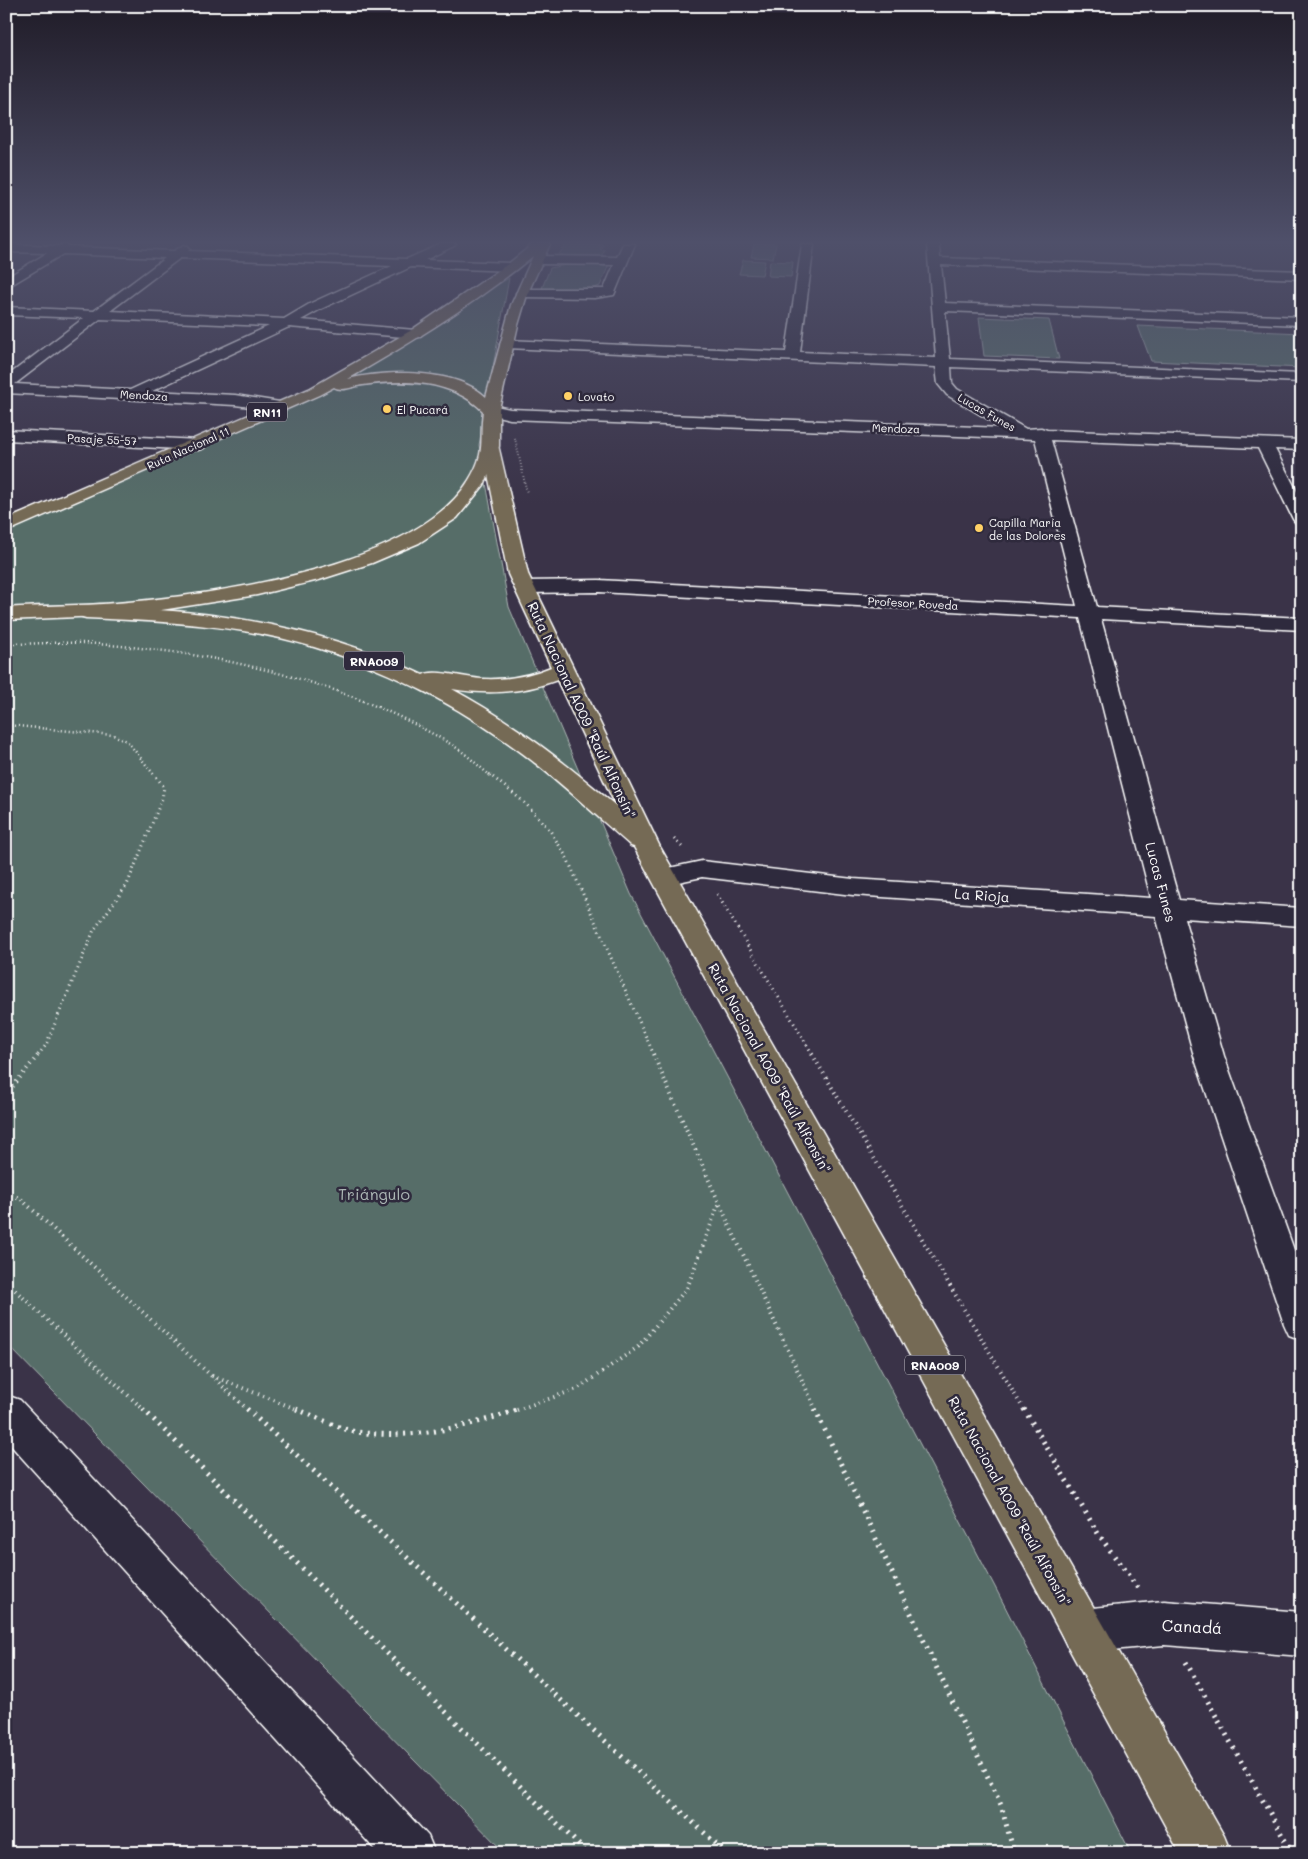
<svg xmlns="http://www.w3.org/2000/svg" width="1308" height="1859" font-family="Mali,sans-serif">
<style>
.green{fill:#576d68;stroke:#abb6b4}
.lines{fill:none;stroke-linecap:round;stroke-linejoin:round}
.minor-casing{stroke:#fff;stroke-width:3}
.major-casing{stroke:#fff;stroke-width:3}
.highway-casing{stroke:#fff;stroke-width:3}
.path-far4{stroke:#fff;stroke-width:2;stroke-dasharray:0.5 2.5;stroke-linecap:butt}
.path-far3{stroke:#fff;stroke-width:2.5;stroke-dasharray:1 3;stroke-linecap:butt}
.path-far2{stroke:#fff;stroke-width:3;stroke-dasharray:1 4;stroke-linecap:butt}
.path-far1{stroke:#fff;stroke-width:4;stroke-dasharray:1 4.5;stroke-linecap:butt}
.path{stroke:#fff;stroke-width:5;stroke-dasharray:2 5.5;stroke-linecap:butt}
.minor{fill:#2f2a3d;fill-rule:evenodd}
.major{fill:#756a55;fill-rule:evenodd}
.highway{fill:#756a55;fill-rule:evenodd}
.poi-dot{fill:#ffd166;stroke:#2f2a3d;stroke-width:2}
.labels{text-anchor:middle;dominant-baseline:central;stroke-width:5;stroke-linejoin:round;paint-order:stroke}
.far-street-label{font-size:11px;fill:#fff;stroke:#2f2a3d}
.far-poi-label{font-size:11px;fill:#fff;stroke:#2f2a3d;text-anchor:start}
.shield{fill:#2f2a3d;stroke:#c1bfc5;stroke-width:1}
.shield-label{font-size:12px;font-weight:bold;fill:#fff}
.street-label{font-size:14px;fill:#fff;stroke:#2f2a3d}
.near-park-label{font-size:16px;fill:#abb6b4;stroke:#2f2a3d}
.near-street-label{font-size:16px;fill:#fff;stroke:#2f2a3d}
</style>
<rect width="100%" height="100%" fill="#3a3348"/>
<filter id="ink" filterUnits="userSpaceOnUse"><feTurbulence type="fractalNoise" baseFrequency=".02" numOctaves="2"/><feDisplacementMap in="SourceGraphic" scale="10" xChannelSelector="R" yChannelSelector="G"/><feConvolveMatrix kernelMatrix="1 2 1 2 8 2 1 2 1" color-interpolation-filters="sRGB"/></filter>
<g filter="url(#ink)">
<path class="green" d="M567,244H604L600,249L605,250L602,255C589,257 572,259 559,254Z
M754,244H776L773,258L751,257Z
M743,260L765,261L762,275L739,274Z
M770,261L793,262L791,277L768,276Z
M577,263H592L608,267L600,286C583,293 560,293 542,288L550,268Z
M509,278L479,445L509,607L631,894L995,1587L1131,1853H505L6,1343V528L281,406L371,360Z
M979,317L1049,320L1059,359L984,356Z
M1138,326L1302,333V368L1151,361Z"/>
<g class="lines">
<defs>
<path id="minor" d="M6,244L58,246L64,244L69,247L174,251L184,245L188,246L190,249L188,251L407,259L441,244H456L454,246L425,260L512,263L518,267L512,271L411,267L321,309L301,320L415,330L420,331L422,334L420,337L415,338L289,327L152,391L235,395L286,403L289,406L286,409L281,411L235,405L6,393V377L84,318L6,315V307L94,311L165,258L63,254L6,288V278L47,253L6,252ZM180,258L392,266L311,303L284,319L110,311ZM100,319L269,326L130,390L15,384Z
M623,244H635L614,295L595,298L522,297L516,293L522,289H604L614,265L538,264L532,260L538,256L617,257Z
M802,244H814L800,352L936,358L927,244H939L940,258L1302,271V279L941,265L945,303L1302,317V325L945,311L950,359L1302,374V382L951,367L952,383L957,389L1026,429L1041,428L1047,430L1302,440V450L1275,449L1302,501V524L1296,523L1293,519L1258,448L1051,440L1097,607L1302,618V630L1101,619L1179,900L1302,908V926L1184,918L1224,1056L1302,1272V1340L1289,1335L1284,1324L1194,1056L1156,916L853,895L702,877L664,885L655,883L651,877L655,871L702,861L853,879L1151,898L1080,618L599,592L524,593L517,591L514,587L517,583L524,581L599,580L1077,606L1035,439L510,419L485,413L483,410L485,407L491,405L510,409L1003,428L947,395L938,384L936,367L507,348L500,344L507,340L786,352Z
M6,430L198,440L204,442L206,445L204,448L198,450L6,440Z
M6,1395L20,1400L428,1836L435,1853H378L6,1440Z
M1164,1601L1302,1612V1656L1164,1645L1082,1653L1067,1646L1060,1631L1067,1616L1082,1609Z"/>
<path id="major" d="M491,444L497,446L499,449L528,574L660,847L1224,1836L1231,1853H1180L634,847L631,846C590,810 549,771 504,740C446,699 381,667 314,647C241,625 162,621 86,618L79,616L76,612L79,608C99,603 123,607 143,609C240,614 336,633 423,675C434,668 469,679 484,679C507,680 529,676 551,667L508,574L483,449L485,446ZM557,680L616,806C564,762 512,721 452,689C488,695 523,693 557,680Z"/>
<path id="highway" d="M533,244H550L527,295L518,325L499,409V446L497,456L484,485L457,518L419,543L372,563L319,580L257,595L155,611L102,616L6,620V608C43,605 80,606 116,603C211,595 416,568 469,480C487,451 479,441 483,411C451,380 405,379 363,385C354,386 342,392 334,387L319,395L6,532V520L309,389L410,331L508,264ZM533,256L511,305L486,397C455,368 386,370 348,379C412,342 476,303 533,256Z"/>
</defs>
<use href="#minor" class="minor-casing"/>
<use href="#major" class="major-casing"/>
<use href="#highway" class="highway-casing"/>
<path class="path-far4" d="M515,438L527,493"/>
<path class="path-far3" d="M6,644C31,644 57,642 82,643C211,651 341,678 452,745C466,753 478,766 491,776
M6,725L113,735L127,741L155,776"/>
<path class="path-far2" d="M489,774L524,802L549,829L567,858L654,1055
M674,839L684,849
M717,894L813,1055
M38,1055L46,1045L94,930L127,885L162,799L164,787L154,774"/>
<path class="path-far1" d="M653,1054L719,1203L816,1410
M812,1054L1024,1410
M6,1095L39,1054
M6,1194L20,1198L248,1410
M6,1284L15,1290L144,1410
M212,1376L299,1410
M517,1410L577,1389L638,1347L687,1288L719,1203"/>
<path class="path" d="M143,1409L587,1853
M247,1409L726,1853
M296,1409C313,1415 341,1430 357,1432C414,1440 468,1427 520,1409
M815,1409L1001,1805L1014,1853
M1024,1409L1099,1535L1139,1590
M1186,1662L1292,1853"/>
<use href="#minor" class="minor"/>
<use href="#major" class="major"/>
<use href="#highway" class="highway"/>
</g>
</g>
<linearGradient id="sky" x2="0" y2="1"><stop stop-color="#201c28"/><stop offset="0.48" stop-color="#4f506a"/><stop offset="1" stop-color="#4f506a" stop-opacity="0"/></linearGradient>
<rect width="1308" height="504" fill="url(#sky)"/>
<g class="poi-dot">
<circle cx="568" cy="396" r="5"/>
<circle cx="387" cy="409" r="5"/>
<circle cx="979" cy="528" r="5"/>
</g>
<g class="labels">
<g class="far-street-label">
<text transform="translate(144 395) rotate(3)">Mendoza</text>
<text transform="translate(987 412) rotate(30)">Lucas Funes</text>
<text transform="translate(896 428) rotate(2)">Mendoza</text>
<text transform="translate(102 439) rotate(3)">Pasaje 55-57</text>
<text transform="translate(188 448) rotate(-24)">Ruta Nacional 11</text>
<text transform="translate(913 603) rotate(3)">Profesor Roveda</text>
</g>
<g class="far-poi-label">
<text x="578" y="396">Lovato</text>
<text x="397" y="409">El Pucará</text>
<text x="989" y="522">Capilla María<tspan x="989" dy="13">de las Dolores</tspan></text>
</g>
<g class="shield">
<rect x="247" y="402.5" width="40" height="19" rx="4"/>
<rect x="344" y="651.5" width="60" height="19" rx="4"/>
<rect x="905" y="1355.5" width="60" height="19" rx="4"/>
</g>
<g class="shield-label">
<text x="267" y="412">RN11</text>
<text x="374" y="661">RNA009</text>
<text x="935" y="1365">RNA009</text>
</g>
<g class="street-label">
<text transform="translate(582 710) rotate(65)">Ruta Nacional A009 "Raúl Alfonsín"</text>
<text transform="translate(1161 882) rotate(75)">Lucas Funes</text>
<text transform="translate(982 895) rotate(4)">La Rioja</text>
<text transform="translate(770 1068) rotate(61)">Ruta Nacional A009 "Raúl Alfonsín"</text>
<text transform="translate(1010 1501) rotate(61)">Ruta Nacional A009 "Raúl Alfonsín"</text>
</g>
<g class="near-park-label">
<text x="374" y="1193">Triángulo</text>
</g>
<g class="near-street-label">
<text transform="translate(1192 1626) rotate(3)">Canadá</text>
</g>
</g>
<rect width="1308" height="1859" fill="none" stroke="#2f2a3d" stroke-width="25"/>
<rect x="12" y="12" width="1283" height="1834" fill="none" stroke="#fff" stroke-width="2" filter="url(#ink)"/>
</svg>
